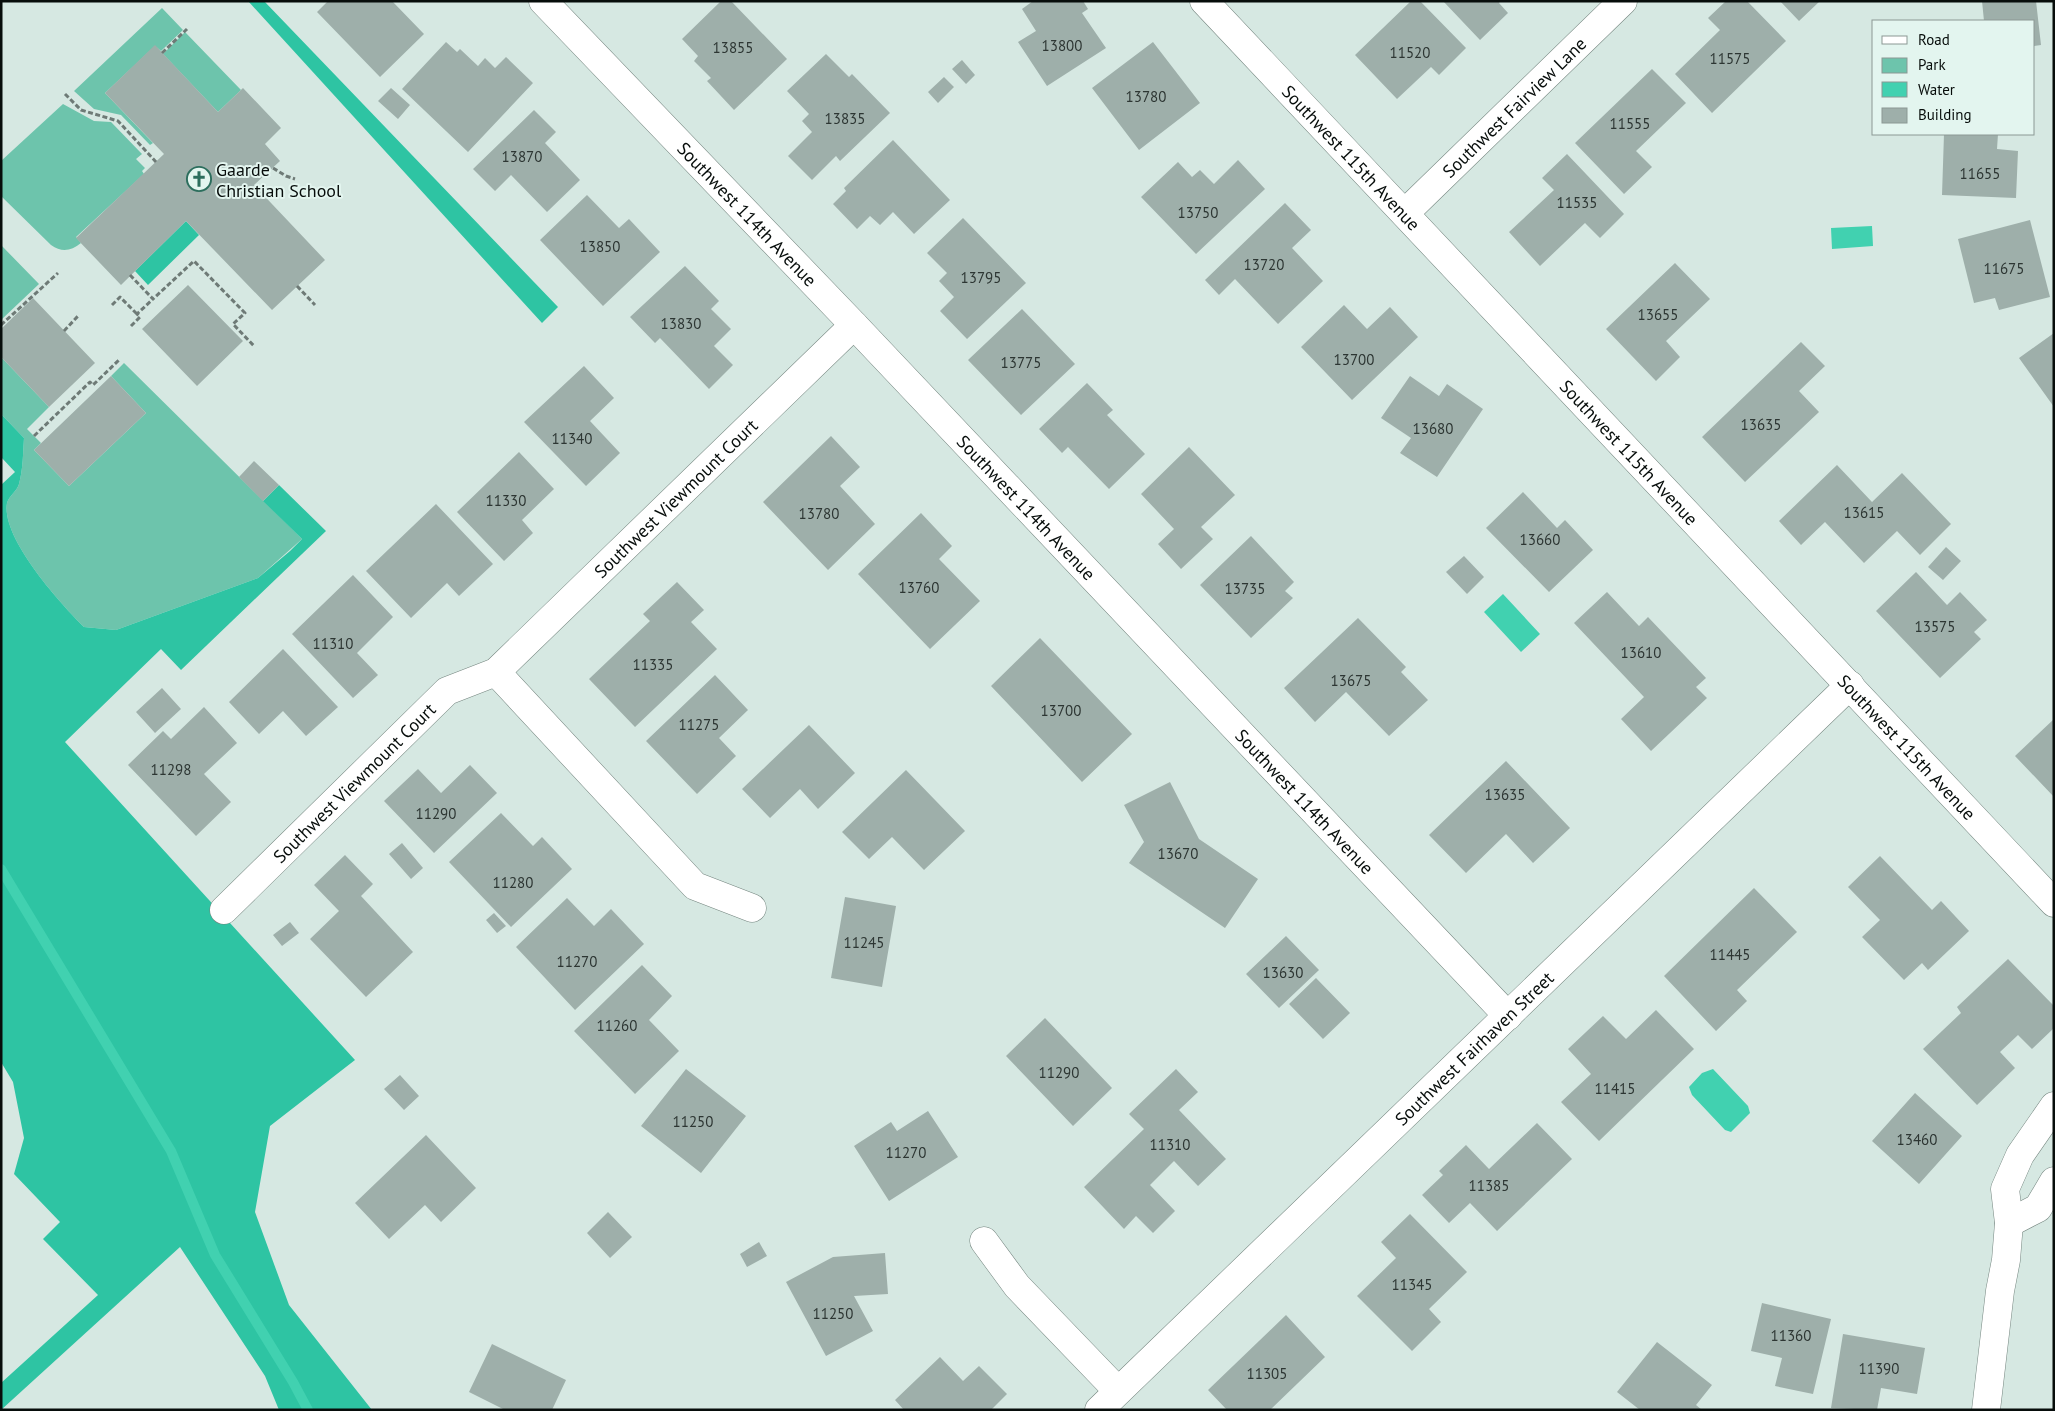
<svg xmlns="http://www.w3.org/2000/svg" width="2055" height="1411" font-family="'PT Sans',sans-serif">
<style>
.green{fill:#6dc4ac}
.forest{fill:#2ec4a3}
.water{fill:#41d1b0}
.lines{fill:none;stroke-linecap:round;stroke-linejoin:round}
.stream{stroke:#41d1b0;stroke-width:10}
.building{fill:#9eafaa}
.minor-casing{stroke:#74857f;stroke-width:29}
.tertiary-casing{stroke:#74857f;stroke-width:29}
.path{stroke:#6e7a76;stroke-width:3;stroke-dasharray:5 2.5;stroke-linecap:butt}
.minor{stroke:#fff;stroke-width:28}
.tertiary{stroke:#fff;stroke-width:28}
.labels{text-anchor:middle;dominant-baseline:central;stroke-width:4;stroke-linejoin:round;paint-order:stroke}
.number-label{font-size:15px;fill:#2d3633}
.street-label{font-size:18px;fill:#070d0b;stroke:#e3f5ef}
.poi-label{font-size:18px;fill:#070d0b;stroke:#e3f5ef;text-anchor:start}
</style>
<rect width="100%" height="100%" fill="#d6e8e2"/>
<path class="green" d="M162,8L183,30L161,51L155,46L105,93L153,143L150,145L121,115L94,109L74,91Z
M185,32L241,90L218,112L163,54Z
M63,104L94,121L111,122L142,154L136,159L145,168L142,171L144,174L76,237L81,243C71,251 62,253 51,245L1,196V161Z
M1,245L39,284L1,320Z
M1,357L49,407L27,429L41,443L34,450L69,486L146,413L111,376L124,363L302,539L258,578L116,630L84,627C60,603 1,538 7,503C9,496 17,491 19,484C23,470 23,453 24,438L1,414Z"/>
<path class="forest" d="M248,1H264L558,307L542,323Z
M186,221L199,235L148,285L135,271Z
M1,414L24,438C23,453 23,470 19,484C17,491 9,496 7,503C1,538 60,603 84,627L116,630L258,578L290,551L302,539L263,501L279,485L326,531L181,670L161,649L65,742L355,1060L270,1126L255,1212L289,1305L372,1410H279L265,1376L180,1247L1,1410V1383L98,1295L43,1239L60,1222L14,1174L24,1138L13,1082L1,1062V485L15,472L1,457Z"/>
<path class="water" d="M1872,226L1873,246L1832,249L1831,228Z
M1503,594L1540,634L1521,652L1484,612Z
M1713,1069L1748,1106L1750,1113L1731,1132L1725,1130L1692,1095L1689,1087L1702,1073Z"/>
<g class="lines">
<path class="stream" d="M1,869L171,1151L215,1255L293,1382L308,1410"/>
</g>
<path class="building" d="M328,1H392L424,34L380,77L317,12Z
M721,1H731L787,59L734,110L707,81L711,78L694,61L698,56L682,39Z
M1033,1H1083L1088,9L1082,13L1106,48L1047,86L1018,42L1036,31L1022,9Z
M1411,1H1420L1466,48L1439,75L1431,67L1397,99L1355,55Z
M1443,1H1500L1499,3L1508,13L1480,40Z
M1726,1H1747L1786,41L1712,113L1675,74L1720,30L1708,18Z
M1780,1H1820L1799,21Z
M1982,1H2036L2041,45L2034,46V21H1984Z
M446,42L457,52L460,49L478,66L485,58L495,68L506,57L533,83L468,152L402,89Z
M1153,42L1200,103L1139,150L1092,88Z
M155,45L218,112L243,88L281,128L265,144L280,161L254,185L325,260L272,310L186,221L121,285L76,238L164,154L105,93Z
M826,54L849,77L852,74L890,113L840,161L836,156L812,180L788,156L812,132L802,121L809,114L787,91Z
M962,60L975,75L966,84L952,69Z
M1652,69L1686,103L1636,151L1652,167L1624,194L1575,143Z
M944,77L954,87L938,103L928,92Z
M391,88L410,105L398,119L378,101Z
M534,110L556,132L545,143L580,180L547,212L511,175L495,191L473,169Z
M1944,134H1998L1997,149L2018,151L2016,198L1942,195Z
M893,140L950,200L914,234L893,212L880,225L870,216L857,229L833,204L846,191L844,188Z
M1567,154L1624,214L1600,238L1585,223L1540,266L1509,232L1554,190L1542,178Z
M1238,160L1265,189L1196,254L1141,197L1178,162L1192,177L1200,170L1214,184Z
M587,195L619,228L629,219L660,252L603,306L540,240Z
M1285,203L1311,230L1292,248L1323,281L1278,324L1235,279L1219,295L1205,280Z
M963,218L1026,283L967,339L940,311L954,297L939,281L947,273L927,253Z
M2030,220L2050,297L1999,310L1995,298L1974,303L1958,239Z
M1675,263L1710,299L1666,341L1680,357L1656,381L1606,329Z
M685,266L719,301L711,309L731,329L714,346L733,365L709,389L660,338L655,343L630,317Z
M188,285L243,341L197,386L142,329Z
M33,298L95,363L49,407L1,357V329Z
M1344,305L1367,329L1390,307L1418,337L1352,400L1301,347Z
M1022,309L1075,364L1021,415L968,360Z
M2054,333V407L2019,358Z
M1801,342L1825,366L1799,391L1819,412L1745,482L1702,437Z
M584,366L614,398L590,421L620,453L586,486L524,422Z
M111,376L146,413L69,486L34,450Z
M1410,376L1439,396L1447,384L1483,409L1437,477L1400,453L1411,438L1381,418Z
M1087,383L1113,410L1107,415L1145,454L1109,489L1068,447L1062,453L1039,429Z
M831,436L860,467L840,486L875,524L828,570L763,502Z
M1189,447L1235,495L1201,527L1213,539L1181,569L1158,544L1174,529L1141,494Z
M519,452L554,489L522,520L533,533L504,561L457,512Z
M254,461L279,485L263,501L239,477Z
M1837,465L1872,502L1902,473L1951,524L1920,555L1897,531L1864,563L1825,522L1801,545L1779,521Z
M1523,492L1557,528L1565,520L1593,550L1549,592L1486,528Z
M436,504L493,564L459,596L447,583L411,618L366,571Z
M921,513L952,546L939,559L980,601L930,649L858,574Z
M1251,536L1294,582L1285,591L1293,598L1251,638L1200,585Z
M1946,547L1961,561L1943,580L1928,567Z
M1464,556L1484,577L1467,594L1446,572Z
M1916,572L1947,605L1960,592L1987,620L1974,632L1981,639L1940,678L1876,611Z
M353,575L393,617L357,653L378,675L353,698L292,634Z
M677,582L704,610L691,622L717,649L635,727L589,679L650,621L643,614Z
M1607,592L1639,626L1648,617L1706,678L1696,687L1707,698L1651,751L1621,719L1644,697L1574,623Z
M1358,618L1406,667L1401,672L1428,700L1389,736L1346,692L1315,722L1284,688Z
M1040,638L1132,734L1082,782L991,686Z
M283,649L338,707L306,736L283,711L259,734L229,702Z
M715,675L748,710L719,738L736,756L697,794L646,741Z
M162,688L181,709L155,733L136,712Z
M204,707L237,743L204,774L231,802L196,836L128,765L163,731L171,739Z
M2054,719V797L2015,756Z
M809,725L855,773L818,809L800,789L770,818L742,789Z
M1506,761L1570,828L1533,863L1506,834L1466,873L1429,835Z
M470,765L497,793L434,853L384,801L418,769L441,793Z
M906,770L965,831L924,870L892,837L869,859L842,832Z
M1170,782L1199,839L1258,879L1225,928L1129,863L1144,842L1124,805Z
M501,813L533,846L542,837L572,869L511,927L449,862Z
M402,843L423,868L411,879L389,854Z
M345,855L373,884L361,896L413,952L366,997L310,939L339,911L314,885Z
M1880,856L1932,910L1941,901L1969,931L1928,970L1922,963L1904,980L1862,937L1880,920L1848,887Z
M1754,888L1797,932L1737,990L1747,1001L1716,1031L1664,976Z
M845,897L896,906L882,987L831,978Z
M567,898L594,926L611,909L644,944L575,1010L516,947Z
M494,913L506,926L497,933L486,920Z
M290,922L299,933L282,946L273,935Z
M1286,936L1319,970L1279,1008L1246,974Z
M2008,959L2054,1006V1028L2032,1049L2018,1035L2000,1052L2015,1068L1977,1105L1923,1049L1961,1013L1957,1007Z
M642,965L672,996L649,1020L679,1051L635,1094L574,1031Z
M1316,978L1350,1013L1323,1039L1289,1004Z
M1656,1010L1694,1049L1599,1141L1561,1102L1591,1074L1568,1049L1603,1016L1626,1039Z
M1045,1018L1112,1088L1073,1126L1006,1056Z
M686,1069L746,1116L701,1173L641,1126Z
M1176,1069L1198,1092L1179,1110L1226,1159L1198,1186L1174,1161L1150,1185L1175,1211L1153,1233L1136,1216L1124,1229L1084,1187L1144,1129L1129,1114Z
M400,1075L419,1096L404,1110L384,1089Z
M1915,1093L1962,1136L1919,1184L1872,1141Z
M928,1111L958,1157L889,1201L854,1146L891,1122L897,1131Z
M1537,1123L1572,1159L1497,1231L1470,1203L1449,1223L1422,1195L1443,1175L1439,1171L1466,1145L1489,1169Z
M426,1135L476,1188L441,1222L425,1205L389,1239L355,1203Z
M608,1212L632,1237L610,1258L587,1233Z
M1410,1214L1467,1272L1429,1309L1441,1322L1412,1351L1357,1296L1396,1258L1381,1242Z
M759,1242L767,1256L747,1267L740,1254Z
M885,1253L888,1294L854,1296L873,1331L826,1356L786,1282L833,1257Z
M1762,1303L1831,1319L1813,1394L1775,1386L1782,1358L1751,1351Z
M1286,1315L1325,1357L1270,1410H1227L1208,1390Z
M1843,1334L1925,1348L1917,1394L1881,1388L1877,1410L1831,1408Z
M1657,1342L1712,1385L1696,1405L1702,1410H1640L1617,1392Z
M492,1344L566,1380L552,1410H505L469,1392Z
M940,1357L963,1381L979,1366L1007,1394L991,1410H904L895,1400Z"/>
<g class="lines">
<defs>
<g id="minor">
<path id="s1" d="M543,1L854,325L1508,1016"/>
<path id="s2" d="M1405,213L1623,1"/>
<path d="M496,672L695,886L752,908"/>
<path id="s3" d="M224,910L447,691L496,672L854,325"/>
<path d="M2009,1223L2038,1208L2054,1181"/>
<path d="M984,1241L1017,1286L1118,1391"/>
<path id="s4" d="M1099,1410L1850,685"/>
<path d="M1986,1410L2000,1291L2006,1260L2009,1223L2005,1189L2020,1155L2054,1106"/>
</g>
<g id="tertiary">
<path id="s5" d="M1204,1L2054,903"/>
</g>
</defs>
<use href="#minor" class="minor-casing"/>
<use href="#tertiary" class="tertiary-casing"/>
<path class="path" d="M162,53L187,29
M65,94L81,110L118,121L156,162
M273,168L286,176L295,179
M130,275L153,299L194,261L245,313L233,324L254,346
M297,286L315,305
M112,305L120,297L137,314
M1,325L58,273
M131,326L140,317L137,314L153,299
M64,331L78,316
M34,436L90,382L93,385L120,359"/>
<use href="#minor" class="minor"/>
<use href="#tertiary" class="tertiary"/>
</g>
<defs>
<symbol id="church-ring" viewBox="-11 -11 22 22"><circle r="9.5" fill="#e3f5ef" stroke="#2c6e5d" stroke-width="1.5"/><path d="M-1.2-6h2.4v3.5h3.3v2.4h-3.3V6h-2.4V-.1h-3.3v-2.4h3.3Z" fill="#2c6e5d"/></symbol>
</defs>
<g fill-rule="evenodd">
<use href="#church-ring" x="185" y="165" width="28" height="28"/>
</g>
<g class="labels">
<g class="number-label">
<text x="1062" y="45">13800</text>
<text x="733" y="47">13855</text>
<text x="1410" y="52">11520</text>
<text x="1730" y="58">11575</text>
<text x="1146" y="96">13780</text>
<text x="845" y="118">13835</text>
<text x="1630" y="123">11555</text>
<text x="522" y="156">13870</text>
<text x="1980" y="173">11655</text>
<text x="1577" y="202">11535</text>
<text x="1198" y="212">13750</text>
<text x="600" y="246">13850</text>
<text x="1264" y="264">13720</text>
<text x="2004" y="268">11675</text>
<text x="981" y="277">13795</text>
<text x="1658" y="314">13655</text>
<text x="681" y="323">13830</text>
<text x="1354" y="359">13700</text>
<text x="1021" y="362">13775</text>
<text x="1761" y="424">13635</text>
<text x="1433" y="428">13680</text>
<text x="572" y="438">11340</text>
<text x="506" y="500">11330</text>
<text x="1864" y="512">13615</text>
<text x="819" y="513">13780</text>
<text x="1540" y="539">13660</text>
<text x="919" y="587">13760</text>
<text x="1245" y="588">13735</text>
<text x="1935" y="626">13575</text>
<text x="333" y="643">11310</text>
<text x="1641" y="652">13610</text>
<text x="653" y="664">11335</text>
<text x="1351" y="680">13675</text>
<text x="1061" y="710">13700</text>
<text x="699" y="724">11275</text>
<text x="171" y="769">11298</text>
<text x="1505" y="794">13635</text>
<text x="436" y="813">11290</text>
<text x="1178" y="853">13670</text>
<text x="513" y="882">11280</text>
<text x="864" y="942">11245</text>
<text x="1730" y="954">11445</text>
<text x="577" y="961">11270</text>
<text x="1283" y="972">13630</text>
<text x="617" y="1025">11260</text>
<text x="1059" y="1072">11290</text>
<text x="1615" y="1088">11415</text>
<text x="693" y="1121">11250</text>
<text x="1917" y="1139">13460</text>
<text x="1170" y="1144">11310</text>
<text x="906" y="1152">11270</text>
<text x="1489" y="1185">11385</text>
<text x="1412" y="1284">11345</text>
<text x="833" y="1313">11250</text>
<text x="1791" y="1335">11360</text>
<text x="1879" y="1368">11390</text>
<text x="1267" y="1373">11305</text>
</g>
<g class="street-label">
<text stroke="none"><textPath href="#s2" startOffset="152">Southwest Fairview Lane</textPath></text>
<text stroke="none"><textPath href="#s5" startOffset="215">Southwest 115th Avenue</textPath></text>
<text stroke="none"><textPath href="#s1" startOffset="295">Southwest 114th Avenue</textPath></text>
<text stroke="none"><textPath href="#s5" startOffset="620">Southwest 115th Avenue</textPath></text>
<text stroke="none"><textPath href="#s3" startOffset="615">Southwest Viewmount Court</textPath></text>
<text stroke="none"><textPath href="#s1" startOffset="700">Southwest 114th Avenue</textPath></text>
<text stroke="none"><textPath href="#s5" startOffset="1025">Southwest 115th Avenue</textPath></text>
<text stroke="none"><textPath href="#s3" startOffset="182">Southwest Viewmount Court</textPath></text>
<text stroke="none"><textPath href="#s1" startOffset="1105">Southwest 114th Avenue</textPath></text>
<text stroke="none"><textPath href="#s4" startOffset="521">Southwest Fairhaven Street</textPath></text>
</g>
<g class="poi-label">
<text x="216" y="169">Gaarde<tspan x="216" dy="21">Christian School</tspan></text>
</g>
</g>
<rect width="2055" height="1411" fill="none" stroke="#070d0b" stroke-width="5"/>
<rect x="1872" y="20" width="162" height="115" fill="#e3f5ef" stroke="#8b9894"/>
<rect x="1882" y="36" width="25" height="8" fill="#ffffff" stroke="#8b9894"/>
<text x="1918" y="45" font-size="15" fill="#070d0b">Road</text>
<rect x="1882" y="58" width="25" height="15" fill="#6dc4ac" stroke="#8b9894"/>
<text x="1918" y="70" font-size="15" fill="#070d0b">Park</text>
<rect x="1882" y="82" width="25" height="15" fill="#41d1b0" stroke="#8b9894"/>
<text x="1918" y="95" font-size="15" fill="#070d0b">Water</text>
<rect x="1882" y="108" width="25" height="15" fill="#9eafaa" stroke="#8b9894"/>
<text x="1918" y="120" font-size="15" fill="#070d0b">Building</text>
</svg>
